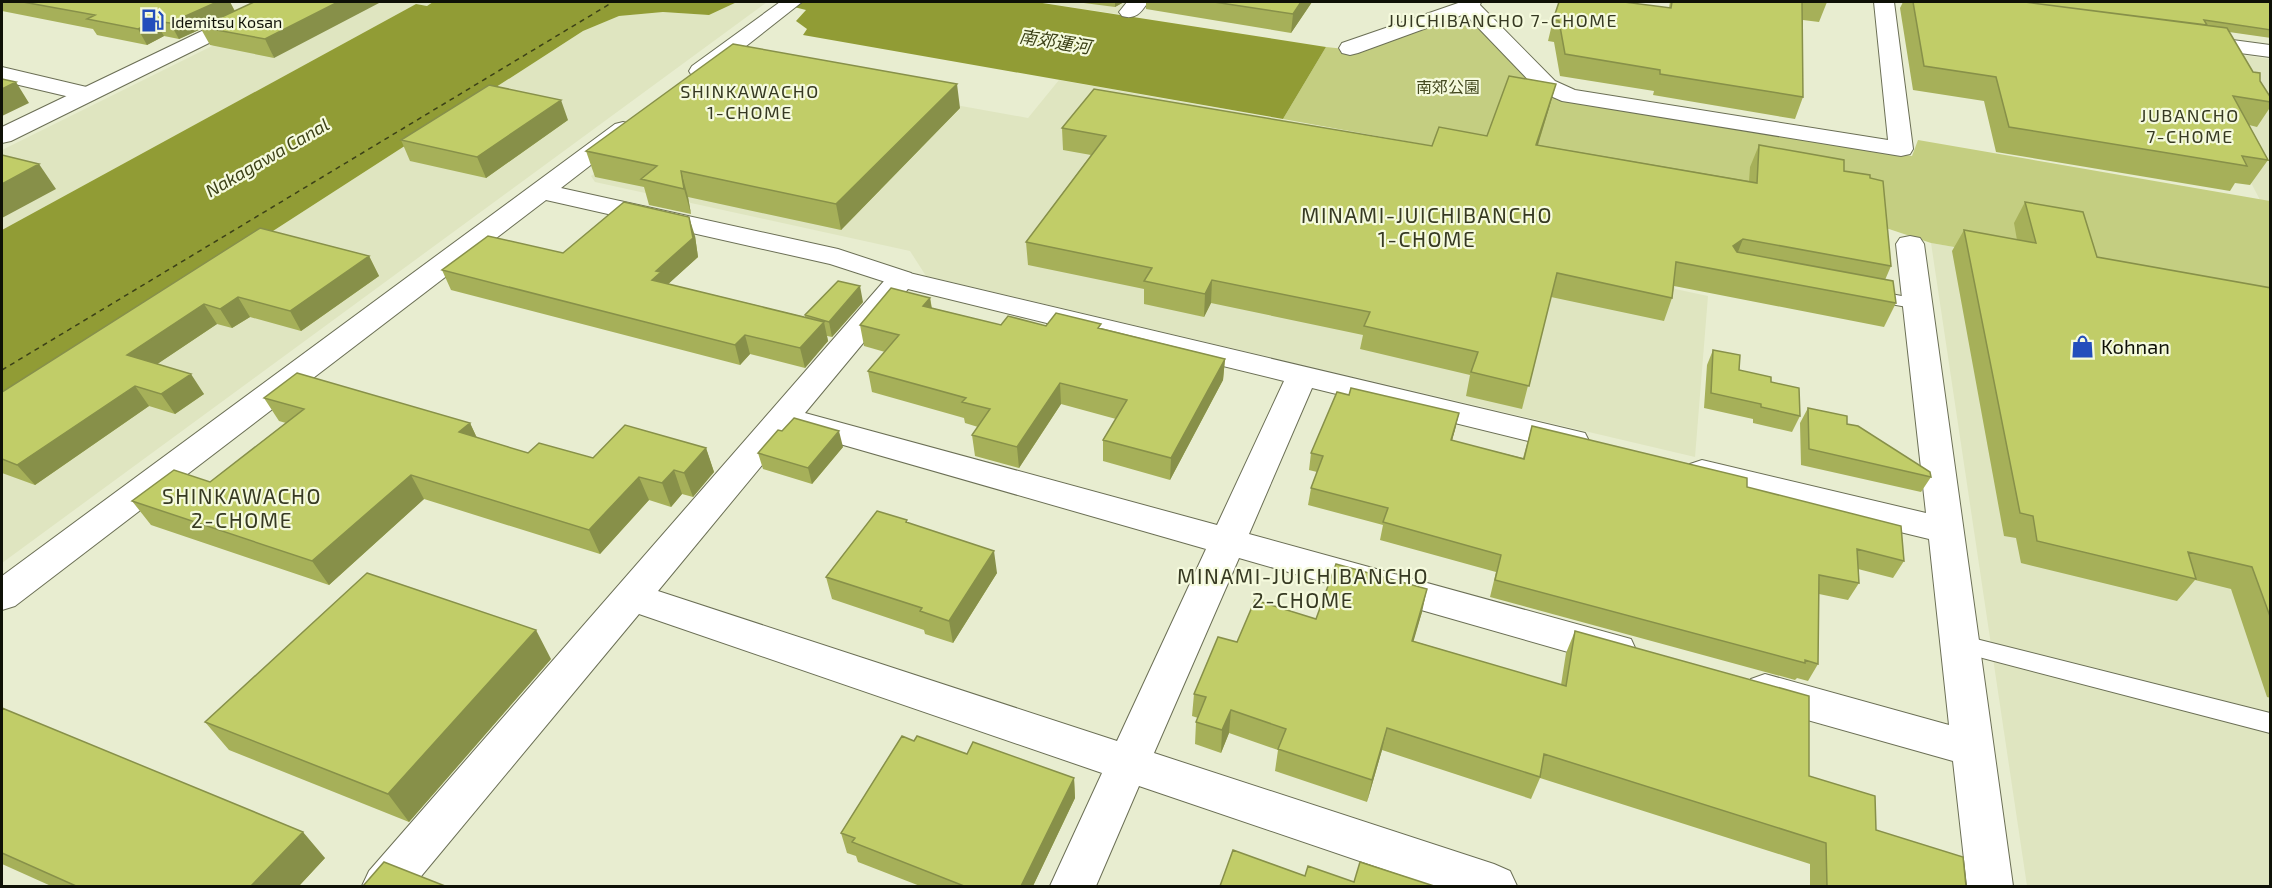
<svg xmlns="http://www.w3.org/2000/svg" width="2272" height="888" font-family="'Exo 2','Noto Sans JP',sans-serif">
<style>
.built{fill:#dfe5c0}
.green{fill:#c4ce81}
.water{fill:#919c35}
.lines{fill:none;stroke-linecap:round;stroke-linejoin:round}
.ferry{stroke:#3c4117;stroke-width:1.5;stroke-dasharray:5 4.5;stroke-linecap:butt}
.service-casing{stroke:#6b6f55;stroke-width:2}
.minor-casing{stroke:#6b6f55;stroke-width:2}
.tertiary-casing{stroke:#6b6f55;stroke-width:2}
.service{fill:#fff;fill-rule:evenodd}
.minor{fill:#fff;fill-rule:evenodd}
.tertiary{fill:#fff;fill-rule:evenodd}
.wall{fill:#a6b059}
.shaded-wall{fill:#879049}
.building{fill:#c1cd68;stroke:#879049;stroke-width:1.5}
.labels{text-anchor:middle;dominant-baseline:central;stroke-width:4.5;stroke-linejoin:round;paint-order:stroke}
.far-poi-label{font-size:16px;fill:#0f1107;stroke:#f5fadd;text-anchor:start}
.far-park-label{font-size:16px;fill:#444920;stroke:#f5fadd}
.far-neighbourhood-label{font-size:18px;letter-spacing:1.5px;fill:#363922;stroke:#f5fadd}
.far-water-label{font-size:18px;font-style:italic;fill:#3c4117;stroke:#f5fadd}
.poi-label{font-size:20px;fill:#0f1107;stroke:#f5fadd;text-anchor:start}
.neighbourhood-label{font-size:21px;letter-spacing:1.5px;fill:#363922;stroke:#f5fadd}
</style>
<rect width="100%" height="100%" fill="#e8edd0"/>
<path class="built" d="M301,2H433L427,6L416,4L2,230V150Z
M737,2H767L2,563V406L583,31L619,16L663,12L709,15Z
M1036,2H1129L1118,14Z
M2180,46L2270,59V201L2260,200Z
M735,65L1028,118L1059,80L1432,146L1418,178L1684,229L1675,289L1708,296L1695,457L926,276L910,251L595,182L591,176Z
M1931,243L2270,302V886H2027Z"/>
<path class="green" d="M1440,23H1461L1479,29L1538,87L1569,100L1912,156L1918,140L2270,201V302L1931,243L1889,229L1283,119L1326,47L1364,51Z"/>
<path class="water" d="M433,2H737L709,15L663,12L619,16L583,31L2,406V230L416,4L427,6Z
M774,2H1036L1326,47L1283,119L803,35L807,29L796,21L806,10Z"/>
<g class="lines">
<path class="ferry" d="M2,370L613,2"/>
<defs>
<path id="service" d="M1869,290L1918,299L1924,300L1927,304L1924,308L1918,309L1863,299L1861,295L1863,291Z
M1960,635L2270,713V733L1952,650L1949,644L1952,638Z"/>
<path id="minor" d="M1127,2H1148C1141,13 1135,20 1122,16L1119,12Z
M1461,2H1481L1480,5L1555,81L1575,90L1888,140L1874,2H1894L1913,149L1910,154L1901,156L1562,101L1539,91L1465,14L1358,53L1350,55L1342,53L1339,48L1342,43Z
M2,67L95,89L98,94L95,99L87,101L2,81Z
M1910,236L1920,238L1924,244L2013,886H1967L1953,761L1765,708L1751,703L1745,691L1751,679L1765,674L1949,725L1929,539L1702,484L1690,480L1685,472L1690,464L1702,460L1926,513L1896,244L1900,238Z
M901,271L1585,433L1589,441L1585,449L1573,452L1312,388L1249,534L1631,639L1636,650L1631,661L1617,666L1239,558L1154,753L1494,864L1510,871L1517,886H1433L1139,786L1096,886H1050L1102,773L639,614L413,886H362L369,871L891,273ZM908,289L1284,381L1217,525L805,413ZM791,430L1206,549L1117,741L658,591Z"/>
<path id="tertiary" d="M262,2H287L284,6L11,141L2,143V127Z
M780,2H802L708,76L700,78L692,76L689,71L692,66Z
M2195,35L2270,45V57L2187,46L2184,41L2187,36Z
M623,122L631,124L635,129L631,134L561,188L838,249L911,273L915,279L911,285L901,287L830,264L546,200L15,606L2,610V576L615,124Z"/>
</defs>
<use href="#service" class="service-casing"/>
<use href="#minor" class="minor-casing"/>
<use href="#tertiary" class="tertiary-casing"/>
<use href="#service" class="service"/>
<use href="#minor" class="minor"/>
<use href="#tertiary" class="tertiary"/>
</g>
<path class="wall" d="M2,2H230L235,11L254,2L274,58L210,45L201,29L179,39L164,36L147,45L97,35L93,29L2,11Z
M1076,2H1124L1115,7Z
M1146,2H1312L1291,33L1146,9Z
M1670,2H1827L1819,22L1803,20V97L1795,119L1653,95L1654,91L1560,76L1554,42L1548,41L1553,20L1669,8Z
M1903,2H2271V38L2229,32L2253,72L2260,81L2271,98V106L2257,127L2249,125L2268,160L2250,185L2235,183L2230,191L1996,152L1984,101L1913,90L1900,8Z
M1550,105L1538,145L1749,181L1750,167L1759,145L1844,171L1891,266L1885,280L1896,303L1884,327L1674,286L1672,298L1664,321L1551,297L1522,409L1466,396L1470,375L1360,349L1363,335L1211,303L1204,317L1144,304V289L1028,265L1026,242L1091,155L1063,150L1062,128L1432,146L1487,136Z
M960,108L841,230L688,197L691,214L649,205L644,187L595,177L586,151Z
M568,120L486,178L410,161L401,140Z
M2025,202L2097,257L2271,288V698L2267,697L2231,589L2195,580L2177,601L2021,563L2016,538L2004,536L1952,251L1964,230L2017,240L2014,223Z
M260,228L369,256L379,276L301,331L250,317L232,328L217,324L157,364L204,394L175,414L149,406L35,485L2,473V392Z
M695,236L698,257L668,284L805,317V315L863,302L832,337L827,336L828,341L805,368L750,354L740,365L451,290L442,270Z
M930,298L932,308L1001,325L1046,326L1101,328L1225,359L1223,380L1170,480L1103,461V440L1116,419L1061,404L1019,468L975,456L972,435L978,427L965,423L964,418L872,392L868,371L885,352L864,346L860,325Z
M1713,350L1739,370L1771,382L1800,416L1792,432L1753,423V419L1704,408L1707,365Z
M1349,395L1459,413L1452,441L1523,458L1532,426L1747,487L1904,561L1893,578L1858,569L1859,583L1848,600L1819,594L1818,664L1808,681L1797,678L1795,680L1490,597L1496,572L1380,540L1383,525L1308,505L1311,488L1317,472L1309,470L1311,453Z
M264,398L470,423L477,438L528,453L593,458L706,448L714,472L693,497L682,494L671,507L649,500L600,554L424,499L329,585L151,525L132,501L210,482L286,423L279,421Z
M1808,408L1847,424L1931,477L1921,492L1801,465L1800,423Z
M843,447L812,484L763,469L758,453Z
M908,523L997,573L953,643L925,634L924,630L832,599L826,577Z
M1422,612L1413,641L1561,685L1566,653L1575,631L1809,776L1876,830L1966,886H1810V864L1540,778L1531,799L1382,750L1367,802L1275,771L1278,750L1229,733L1221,753L1195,744L1196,722L1198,718L1192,716L1194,694L1237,642L1316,619Z
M551,659L409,822L229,750L205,722Z
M2,708L325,858L299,886H51L2,864Z
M914,741L1074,778L1075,798L1033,886H920L858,862L856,856L847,853L841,833Z"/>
<path class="shaded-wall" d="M217,2H230L235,12L200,27L201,29L179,39L170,23Z
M338,2H381L274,58L265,39Z
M1115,2H1124L1115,7Z
M1301,2H1312L1291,33L1293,14Z
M155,21L164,36L147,45L138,29Z
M16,82L29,103L2,116V89Z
M957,84L960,108L841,230L836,204Z
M1556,84L1550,105L1531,167L1536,145Z
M561,100L568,120L486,178L477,157Z
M39,164L56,189L2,218V184Z
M681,171L688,197L691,214L684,189Z
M689,217L695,236L698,257L666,286L652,280L656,271Z
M1743,239L1734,262L1733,246Z
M369,256L379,276L301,331L290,311Z
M1212,280L1211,303L1204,317L1205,294Z
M860,286L863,302L832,337L829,322Z
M238,297L250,317L232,328L220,309Z
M930,298L933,319L923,306Z
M204,304L217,324L141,375L127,355Z
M824,322L828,341L805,368L800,348Z
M745,335L750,354L740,365L735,345Z
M1225,359L1223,380L1170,480L1171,458Z
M191,374L204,394L175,414L161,394Z
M1060,383L1061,404L1019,468L1017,447Z
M135,386L149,406L35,485L17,465Z
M1459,413L1455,430L1447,457L1451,440Z
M470,423L481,447L459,432Z
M839,431L843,447L812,484L808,468Z
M706,448L714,472L693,497L684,473Z
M674,470L682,494L671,507L662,483Z
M411,475L424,499L329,585L312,561Z
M639,477L649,500L600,554L589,530Z
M994,551L997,573L953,643L949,621Z
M1427,589L1422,612L1407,664L1412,641Z
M536,630L551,659L409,822L388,794Z
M1231,710L1229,733L1221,753L1222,730Z
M1387,728L1382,750L1367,802L1372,780Z
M1074,778L1075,798L1033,886H1021Z
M303,832L325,858L299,886H251Z"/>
<path class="building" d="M23,2H217L170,23L155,21L138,29L87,19L95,15Z
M254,2H338L265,39L200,27Z
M1214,2H1301L1293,14Z
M1559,2H1624L1671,8L1672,2H1802L1803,97L1660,74V70L1565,54L1559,21L1553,20Z
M1913,2H2025L2227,28L2253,72L2260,73V81L2271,98V102L2233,96L2268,160L2242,156L2247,166L2009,127L1996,77L1924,66Z
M2025,2H2271V30L2204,20L2207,25Z
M733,44L957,84L836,204L681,171L684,189L641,179L657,166L586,151Z
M1509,76L1556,84L1536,145L1757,183L1759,145L1844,160V171L1870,175V178L1883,181L1891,266L1743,239L1733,246L1737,252L1893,281L1896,303L1676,262L1672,298L1557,273L1529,386L1471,372L1478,352L1364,326L1370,312L1212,280L1205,294L1144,281L1152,268L1026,242L1106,136L1062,128L1094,89L1432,146L1439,127L1487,136Z
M2,79L16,82L2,89Z
M489,85L561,100L477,157L401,140Z
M2,155L39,164L2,184Z
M624,202L689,217L693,238L656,271L661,272L652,280L824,322L800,348L745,335L735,345L442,270L488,236L563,253Z
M2025,202L2083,212L2097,257L2271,288V619L2252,567L2188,552L2196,579L2037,541L2033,516L2020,513L1964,230L2036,243Z
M260,228L369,256L290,311L238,297L220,309L204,304L127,355L191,374L161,394L135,386L17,465L2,459V392Z
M838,281L860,286L829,322L805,315Z
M891,288L930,298L923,306L1001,325L1008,316L1046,326L1056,313L1101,324L1098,328L1225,359L1171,458L1103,440L1127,400L1060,383L1017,447L972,435L990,409L962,402L966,398L868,371L899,335L860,325Z
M1713,350L1740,355L1739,370L1771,377V382L1799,388L1800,416L1761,407V404L1711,393Z
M297,373L470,423L459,432L528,453L539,443L593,458L625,425L706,448L684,473L674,470L662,483L639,477L589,530L411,475L312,561L132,501L174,470L210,482L304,409L264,398Z
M1351,388L1459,413L1451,440L1524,459L1532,426L1747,478V487L1901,526L1904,561L1857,549L1859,583L1819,575L1818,664L1805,660V663L1495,580L1501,555L1383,522L1388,508L1311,488L1323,456L1311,453L1337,392L1349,395Z
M1808,408L1847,416V424L1858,426L1930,472L1931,477L1809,449Z
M794,418L839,431L808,468L758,453L778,430L782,431Z
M877,511L907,520L906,522L994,551L949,621L920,611L922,608L826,577Z
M1336,564L1427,589L1412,641L1566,686L1575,631L1809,696V776L1875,796L1876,830L1963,857L1966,886H1827L1826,843L1544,754L1540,777L1387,728L1372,780L1278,749L1286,729L1231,710L1222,730L1196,722L1206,697L1194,694L1218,637L1237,642L1255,600L1316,619Z
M367,573L536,630L388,794L205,722Z
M2,708L303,832L251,886H76L2,853Z
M902,736L914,741L917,736L967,754L973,742L1074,778L1021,886H964L852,842L855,838L841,833Z
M1233,850L1305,876L1308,866L1354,882L1360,862L1434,886H1220Z
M384,862L445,886H363Z"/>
<defs>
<symbol id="fuel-bare" viewBox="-9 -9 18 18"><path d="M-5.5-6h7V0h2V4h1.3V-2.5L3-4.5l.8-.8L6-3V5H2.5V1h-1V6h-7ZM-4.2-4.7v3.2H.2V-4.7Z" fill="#234ebc" stroke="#f5fadd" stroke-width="2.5" paint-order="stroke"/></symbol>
<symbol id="shop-bare" viewBox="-9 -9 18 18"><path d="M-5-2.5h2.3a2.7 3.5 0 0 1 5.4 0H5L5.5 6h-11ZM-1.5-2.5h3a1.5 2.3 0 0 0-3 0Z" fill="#234ebc" stroke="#f5fadd" stroke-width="2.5" paint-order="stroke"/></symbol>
</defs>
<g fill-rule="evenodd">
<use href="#fuel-bare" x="136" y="4" width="33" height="33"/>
<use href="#shop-bare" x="2066" y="330" width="33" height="33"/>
</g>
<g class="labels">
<g class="far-poi-label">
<text x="171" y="21">Idemitsu Kosan</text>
</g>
<g class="far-park-label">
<text x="1448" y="86">南郊公園</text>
</g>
<g class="far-neighbourhood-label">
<text x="1503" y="20">JUICHIBANCHO 7-CHOME</text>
<text x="750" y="91">SHINKAWACHO<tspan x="750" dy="21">1-CHOME</tspan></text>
<text x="2190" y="115">JUBANCHO<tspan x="2190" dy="21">7-CHOME</tspan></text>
</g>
<g class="far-water-label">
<text transform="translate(1055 41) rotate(9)">南郊運河</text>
<text transform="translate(267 157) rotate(-30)">Nakagawa Canal</text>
</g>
<g class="poi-label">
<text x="2101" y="346">Kohnan</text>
</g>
<g class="neighbourhood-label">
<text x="1427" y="214">MINAMI-JUICHIBANCHO<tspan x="1427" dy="24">1-CHOME</tspan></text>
<text x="242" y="495">SHINKAWACHO<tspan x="242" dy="24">2-CHOME</tspan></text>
<text x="1303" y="575">MINAMI-JUICHIBANCHO<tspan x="1303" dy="24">2-CHOME</tspan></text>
</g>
</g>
<rect width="2272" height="888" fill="none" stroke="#0f1107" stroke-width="6"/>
</svg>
